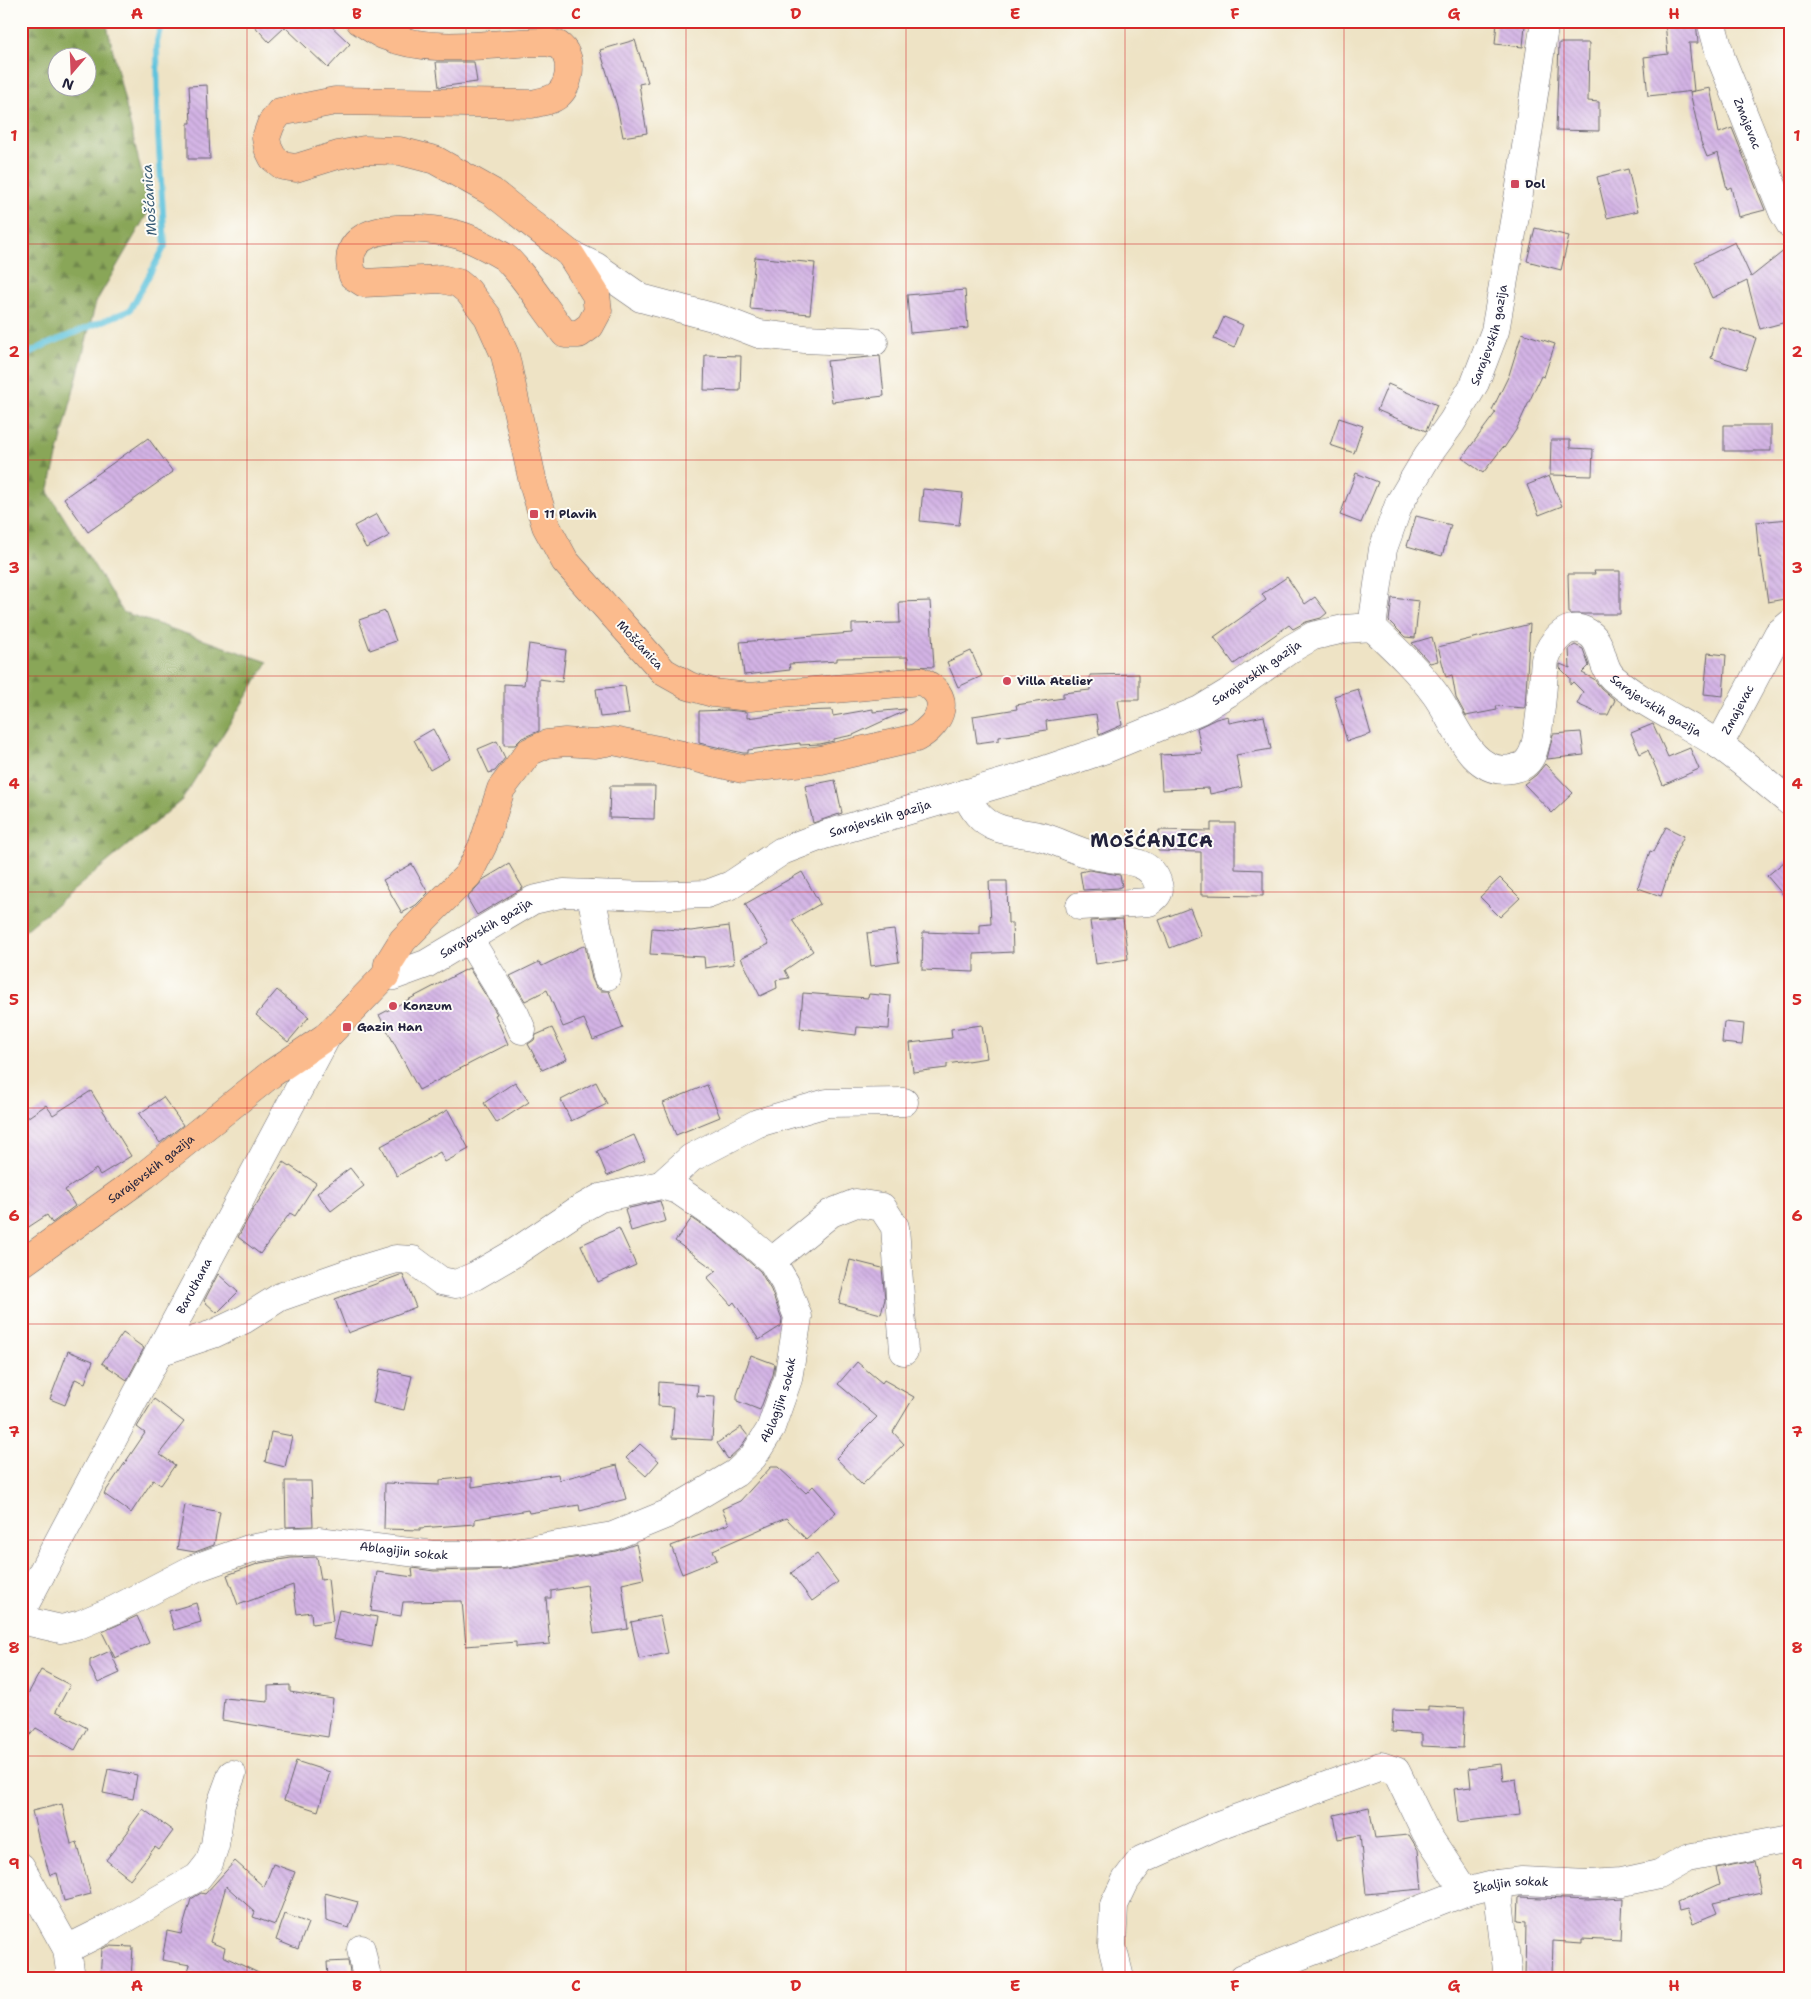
<svg xmlns="http://www.w3.org/2000/svg" width="1811" height="1999" font-family="'Shantell Sans',sans-serif">
<style>
.forest{fill:url(#forest-firs);stroke:#56644a;fill-rule:evenodd}
.lines{fill:none;stroke-linecap:round;stroke-linejoin:round}
.stream{stroke:#5fc3dd;stroke-width:6}
.building{fill:url(#building-back-hatch)}
.minor-casing{stroke:#69666b;stroke-width:29}
.major-casing{stroke:#69666b;stroke-width:29}
.minor{stroke:#fff;stroke-width:28}
.major{stroke:#fbbb8d;stroke-width:28}
.grid{fill:none;stroke:#d62828;stroke-width:1;stroke-opacity:0.55}
.poi-dot{fill:#d1495b;stroke:#fdfcf7;stroke-width:2}
.labels{text-anchor:middle;dominant-baseline:central;stroke-width:4;stroke-linejoin:round;paint-order:stroke}
.street-label{font-size:12px;fill:#22223b;stroke:#fdfcf7}
.poi-label{font-size:12px;font-weight:bold;fill:#22223b;stroke:#fdfcf7;text-anchor:start}
.water-label{font-size:14px;font-style:italic;fill:#375a74;stroke:#fdfcf7}
.district-label{font-size:18px;font-weight:bold;letter-spacing:1px;fill:#22223b;stroke:#fdfcf7}
.neatline{fill:none;stroke:#d62828;stroke-width:2}
.grid-label{font-size:16px;text-anchor:middle;font-weight:bold;fill:#d62828}
</style>
<defs>
<pattern id="forest-firs" width="22" height="20" patternUnits="userSpaceOnUse" patternTransform="scale(1.25)"><rect width="22" height="20" fill="#89a659"/><path d="M5 1l3.5 6h-7zM16 11l3.5 6h-7z" fill="#70874b"/></pattern>
<pattern id="building-back-hatch" width="6" height="6" patternUnits="userSpaceOnUse" patternTransform="scale(1.25)"><rect width="6" height="6" fill="#d3b3e5"/><path d="M-1 5l2 2M0 0l6 6M5-1l2 2" fill="none" stroke="#b59ac5"/></pattern>
</defs>
<rect width="100%" height="100%" fill="#fdfcf7"/>
<filter id="ink" filterUnits="userSpaceOnUse"><feTurbulence type="fractalNoise" baseFrequency=".02" numOctaves="2"/><feDisplacementMap in="SourceGraphic" scale="10" xChannelSelector="R" yChannelSelector="G"/><feConvolveMatrix kernelMatrix="1 2 1 2 8 2 1 2 1" color-interpolation-filters="sRGB"/></filter>
<filter id="wash" filterUnits="userSpaceOnUse"><feTurbulence type="fractalNoise" baseFrequency=".0096" numOctaves="4" result="noise"/><feDisplacementMap in="SourceGraphic" scale="20" xChannelSelector="R" yChannelSelector="G"/><feGaussianBlur stdDeviation="1.12" result="paint"/><feColorMatrix in="noise" values="0 0 0 0 0 0 0 0 0 0 0 0 0 0 0 0 0 1.4 0 .05"/><feComposite in="paint" operator="in"/></filter>
<g filter="url(#wash)">
<rect width="100%" height="100%" fill="#eee3c5"/>
<path class="forest" d="M21,21H106L150,209L96,302L48,492L123,612L268,662L182,800L21,934ZM58,58H88V88H58Z"/>
<g class="lines">
<path class="stream" d="M21,358L43,346L130,310L165,246L158,132L157,41L162,21"/>
</g>
<g id="blocks">
<path class="building" d="M250,21H326L350,44L328,68L285,27L269,42Z
M1696,21L1698,43H1689L1694,91L1648,96L1644,57L1668,54L1665,22Z
M1497,22L1525,25L1523,47L1495,44Z
M635,40L648,82L639,84L647,133L623,137L617,106L600,50Z
M1559,43H1589L1588,101L1599,102V131L1556,130Z
M436,62H474L477,82L439,87Z
M207,85L210,159H188V123H191L189,86Z
M1710,88L1719,133L1732,128L1765,210L1738,217L1731,187L1727,189L1718,153L1707,157L1701,142L1690,92Z
M1628,169L1638,211L1607,218L1597,177Z
M1535,228L1569,236L1561,270L1527,261Z
M1735,242L1751,277L1790,246V321L1760,329L1747,281L1712,298L1695,262Z
M755,257L815,263L810,314L750,309Z
M965,290L968,328L910,333L907,295Z
M1224,317L1243,325L1234,348L1214,339Z
M1720,327L1756,338L1746,369L1711,358Z
M1522,333L1555,344L1544,377L1541,376L1516,430L1504,448L1503,447L1483,473L1462,458L1496,412L1492,410L1509,375Z
M705,355L741,356L740,391L704,390Z
M880,356L884,396L832,402L827,361Z
M1388,384L1437,405L1426,431L1377,410Z
M1339,418L1363,426L1354,453L1330,445Z
M1724,425H1771V451H1724Z
M148,438L173,472L88,532L64,498Z
M1551,440H1570V448L1593,449L1592,476L1550,475Z
M1356,473L1378,482L1361,523L1340,515Z
M1549,476L1562,506L1539,515L1527,485Z
M923,489L963,493L959,525L920,521Z
M377,514L389,536L366,548L354,526Z
M1416,516L1451,525L1442,556L1407,546Z
M1790,519V598L1768,602L1761,557L1759,558L1756,522Z
M1594,571H1620V614H1569L1568,574H1595Z
M1287,577L1305,604L1315,597L1327,613L1321,618L1306,622L1293,629L1289,625L1234,664L1214,637L1266,600L1262,594Z
M1392,598L1419,601L1415,638L1405,637L1389,621Z
M930,601L934,667L908,666V657L837,658V661L789,664L790,670L744,675L740,642L852,633V624L900,623L899,602Z
M385,611L396,641L370,650L359,620Z
M1530,624L1525,708L1496,706L1497,710L1466,716L1456,698L1452,675L1446,677L1438,647Z
M1432,637L1438,661L1430,663L1412,643Z
M529,644L566,650L562,682L539,679V731L522,738L515,745H504V684L524,685Z
M1575,645L1583,649L1589,666L1582,673L1594,679L1601,688L1615,700L1608,715H1602L1577,704L1583,692L1573,682L1570,685V678L1560,668V664L1570,668L1569,649Z
M971,651L982,676L958,687L947,662Z
M1708,653L1726,655L1723,696L1704,694Z
M1139,674V700H1118L1122,725L1099,735L1096,714L1046,721L1047,730L999,737V740L977,743L973,716L1017,709L1016,705L1063,698V693L1090,690V675Z
M625,686L629,714L600,717L596,689Z
M1358,689L1371,734L1347,741L1334,696Z
M873,709V712L905,709V711L853,735L834,739V741L820,744L800,745V743L748,750V753H743L699,743V711L727,710L747,712V718L800,711L832,710L833,716Z
M1228,716L1229,723L1264,716L1271,749L1236,755L1242,787L1210,794L1209,788L1162,790L1160,755L1202,753L1197,728L1216,719Z
M1653,724L1668,757L1690,748L1699,769L1663,785L1648,750L1640,754L1631,733Z
M433,729L449,759L430,770L414,740Z
M1581,732L1584,755L1547,759L1553,734Z
M497,741L505,758L495,771L489,773L478,749Z
M1545,764L1573,793L1552,813L1524,784L1536,775Z
M835,780L842,813L813,823L805,786Z
M610,786H655L654,819L609,818Z
M1211,823H1235V869L1263,870V896L1201,895V852L1158,851L1159,830L1211,831Z
M1666,827L1684,836L1675,854L1661,896L1638,888L1650,851L1653,852Z
M1790,857V903L1767,876Z
M412,864L428,893L416,905L402,913L383,880Z
M509,864L523,888L477,915L467,898L484,879Z
M1089,870L1120,875L1122,886L1118,888L1083,890L1080,872Z
M802,872L820,904L792,920L813,951L785,970L789,978L776,980L777,988L760,996L741,958L769,944L745,904Z
M1500,878L1520,898L1500,917L1480,897Z
M989,881H1007L1008,923H1012L1013,952L974,954V972L922,970L923,932L980,934V925L991,924Z
M1190,908L1201,936L1170,948L1159,920Z
M1123,919L1128,959L1096,964L1090,921Z
M729,926L734,964L705,968L704,957L650,954L652,928L691,931Z
M894,930L899,962L871,966L867,933Z
M585,945L592,979L596,987L601,991H609L623,1028L593,1040L584,1019L563,1027L547,990L525,1001L510,976L539,962L542,966Z
M469,968L497,1014L495,1015L508,1044L419,1090L379,1015Z
M277,990L309,1017L288,1042L256,1015Z
M803,993L868,998L869,994L891,996L889,1029L857,1027L856,1035L800,1028Z
M1724,1022L1744,1024L1742,1045L1722,1043Z
M982,1025L987,1058L947,1064V1068L913,1072L910,1043L952,1038L951,1029Z
M552,1028L567,1059L542,1070L528,1044L534,1040L536,1035Z
M515,1082L529,1102L497,1123L484,1103Z
M596,1082L607,1104L571,1121L561,1100Z
M707,1085L720,1117L676,1135L663,1103Z
M91,1091L131,1156L100,1175L96,1169L65,1190L75,1206L52,1223L47,1215L21,1232V1122L46,1105L53,1115Z
M163,1097L183,1125L160,1143L139,1114Z
M448,1110L469,1149L445,1162L440,1152L397,1176L381,1146Z
M634,1135L645,1160L607,1176L597,1151Z
M284,1162L316,1183L295,1216L290,1213L260,1254L238,1237L252,1211Z
M350,1168L364,1186L331,1211L317,1193Z
M660,1201L666,1221L631,1231L625,1209Z
M692,1218L720,1237L760,1271L771,1290L782,1319L781,1326L759,1340L734,1302L731,1305L707,1278L716,1271L675,1241Z
M619,1228L636,1265L598,1282L581,1245Z
M850,1260L882,1268L885,1299L881,1314L839,1303Z
M218,1274L238,1292L217,1313L204,1301Z
M400,1275H403L416,1307L348,1333L335,1299Z
M123,1333L144,1348L127,1380L102,1363Z
M68,1351L93,1361L85,1383L75,1379L65,1405L50,1399Z
M751,1355L775,1364L773,1375L760,1410L737,1401V1395Z
M857,1362L882,1383L884,1380L914,1397L893,1432L904,1444L862,1485L836,1458L877,1417L838,1384Z
M380,1369L412,1376L404,1410L373,1403Z
M659,1382L698,1385L697,1396L715,1397L712,1440L672,1438L674,1407L658,1406Z
M154,1399L184,1422L159,1454L175,1465L161,1485L153,1480L131,1513L104,1494L145,1433L137,1427Z
M741,1427L748,1436L741,1447L728,1459L717,1443Z
M271,1432L292,1436L285,1467L265,1462Z
M640,1444L659,1461L646,1476L626,1458Z
M617,1465L626,1499L580,1511L579,1505L529,1513L528,1510L475,1519V1524L420,1528V1530L384,1529L385,1483L440,1485V1480L472,1477V1487L558,1474L559,1480Z
M771,1467H778L806,1493L813,1486L836,1512L806,1539L786,1518L713,1550L717,1560L682,1574L671,1546L729,1524L722,1509L740,1501Z
M285,1481H311L313,1526L286,1527Z
M185,1505L220,1512L214,1545L195,1552L177,1549Z
M636,1544L644,1579L622,1584L628,1629L594,1634L587,1585L551,1591V1598H546L550,1644L516,1647V1642L466,1646L462,1601L403,1602L401,1616L371,1611L377,1572L413,1577L412,1568L434,1571L506,1569L616,1551Z
M817,1554L838,1582L812,1601L791,1573Z
M317,1557L321,1580L328,1579L333,1621L312,1624L311,1612L297,1614L293,1585L238,1605L227,1575L260,1563L291,1558Z
M196,1603L201,1622L174,1630L169,1611Z
M339,1610L377,1617L372,1647L333,1639Z
M137,1616L149,1643L115,1658L102,1632Z
M660,1616L668,1653L639,1659L631,1622Z
M110,1651L120,1673L98,1683L90,1667V1660Z
M41,1670L70,1685L56,1711L87,1728L75,1750L36,1728L21,1746V1707Z
M290,1685V1692L333,1699L328,1737L222,1720L224,1698L268,1702V1686Z
M1428,1706L1465,1708L1463,1748L1422,1746V1734L1392,1732L1393,1710L1428,1711Z
M296,1761L330,1772L318,1811L284,1800Z
M1501,1764L1503,1781L1516,1779L1520,1815L1458,1822L1454,1789L1471,1787L1469,1768Z
M108,1769L137,1775L133,1799L103,1793Z
M62,1804L71,1844L77,1842L91,1894L64,1901L57,1873L50,1875L39,1841L32,1811Z
M1369,1807L1375,1838L1409,1835L1418,1850L1422,1889L1366,1894L1360,1835L1338,1839L1334,1815Z
M143,1809L173,1831L159,1850L155,1847L130,1879L106,1860L130,1829L129,1828Z
M235,1861L264,1887L273,1864L295,1872L275,1925L253,1917L255,1912L226,1886L210,1942L225,1948L223,1956L269,1978H206L188,1971L190,1965L162,1960L167,1931L181,1934L191,1899L201,1893L205,1894Z
M1754,1861L1761,1892L1713,1903L1717,1913L1693,1923L1687,1909L1679,1911L1677,1903L1720,1884L1716,1868Z
M325,1893L358,1902L349,1928L326,1921Z
M1519,1897L1588,1900L1623,1898L1621,1941L1582,1939V1943L1553,1941L1552,1978H1525L1526,1922L1518,1921Z
M285,1914L308,1923L298,1949L276,1940Z
M108,1946L133,1947L131,1978H100L102,1949Z
M348,1961L351,1978H328L327,1962Z"/>
</g>
</g>
<g filter="url(#ink)">
<use href="#blocks" fill-opacity="0" stroke="#69666b" stroke-width="1"/>
<g class="lines">
<defs>
<g id="minor">
<path id="s1" d="M1711,21L1721,58L1783,212L1790,224"/>
<path d="M570,254L595,266L641,298L720,319L759,334L805,339L874,342"/>
<path id="s2" d="M1372,627C1394,648 1417,669 1435,694C1454,719 1470,777 1511,769C1520,767 1525,766 1530,758C1540,744 1543,681 1545,660C1550,645 1565,621 1585,631C1605,640 1599,665 1613,678C1644,705 1685,722 1719,745C1744,762 1766,783 1790,802"/>
<path id="s3" d="M1719,745L1778,634L1790,624"/>
<path d="M965,793C973,809 980,822 998,828C1012,833 1028,833 1043,837C1060,842 1076,851 1093,855C1114,861 1151,856 1158,884C1161,893 1156,897 1149,902L1080,906"/>
<path d="M591,894L607,976"/>
<path d="M469,939L515,1014L522,1030"/>
<path id="s4" d="M386,975L393,976L426,964L533,900L564,893L649,896L707,894L731,885L782,851L824,835L1033,774L1103,750L1200,710L1228,693L1292,648L1313,636L1344,629L1372,627L1383,549L1399,504L1428,455L1452,422L1475,383L1495,331L1519,193L1545,21"/>
<path d="M661,1185L691,1158L758,1123L827,1103L904,1102"/>
<path d="M772,1261L831,1213L856,1203L882,1207L895,1227L904,1351"/>
<path id="s5" d="M21,1612L327,1036"/>
<path id="s6" d="M21,1620L61,1629L81,1624L114,1610L193,1569L249,1549L289,1542L318,1541L434,1555L503,1554L613,1536L667,1514L736,1473L753,1457L770,1430L788,1379L798,1317L785,1283L772,1261L729,1225L678,1190L661,1185L600,1198L575,1212L511,1255L475,1276L456,1284L441,1281L413,1260L396,1259L346,1274L280,1297L245,1319L213,1334L159,1352"/>
<path d="M21,1867L67,1949L71,1978"/>
<path d="M1497,1884L1508,1978"/>
<path d="M67,1949L109,1928L198,1877L209,1863L215,1845L221,1804L232,1774"/>
<path d="M361,1949L367,1978"/>
<path d="M1120,1978L1112,1946L1114,1905L1126,1880L1141,1860L1216,1826L1381,1766L1396,1771L1426,1833L1465,1892"/>
<path id="s7" d="M1243,1978L1465,1892L1497,1884L1522,1881L1589,1884L1622,1882L1659,1874L1687,1858L1790,1839"/>
</g>
<g id="major">
<path id="s8" d="M21,1264L145,1175L271,1074L327,1036L386,975L388,964L403,940L468,875L483,845L501,789L529,752L547,744L565,742L595,744L613,741L683,755L742,769L821,760L916,738C942,724 954,694 920,681L750,697L713,693L689,686L664,672L565,561L546,526L534,487L505,355L488,317L468,291L458,283L441,279L364,283L353,276C333,217 426,226 459,235C473,239 491,249 503,256C509,260 513,266 517,270C534,290 548,313 565,334H579L590,326L598,311L596,295L570,254L492,192L435,160L400,151L364,150L338,155L296,168L283,166L273,158L268,148L266,138L271,124L280,112L335,101L531,104C540,102 551,101 558,95C571,84 574,56 558,45C555,44 550,43 547,42C493,42 434,56 383,35C375,31 368,26 360,21"/>
</g>
</defs>
<use href="#minor" class="minor-casing"/>
<use href="#major" class="major-casing"/>
<use href="#minor" class="minor"/>
<use href="#major" class="major"/>
</g>
</g>
<path class="grid" d="M247,21V1978M466,21V1978M686,21V1978M906,21V1978M1125,21V1978M1344,21V1978M1564,21V1978M21,244H1790M21,460H1790M21,676H1790M21,892H1790M21,1108H1790M21,1324H1790M21,1540H1790M21,1756H1790"/>
<g class="poi-dot">
<rect x="1510" y="179" width="10" height="10" rx="2.5"/>
<rect x="529" y="509" width="10" height="10" rx="2.5"/>
<circle cx="1007" cy="681" r="5"/>
<circle cx="393" cy="1006" r="5"/>
<rect x="342" y="1022" width="10" height="10" rx="2.5"/>
</g>
<g class="labels">
<g class="street-label">
<text stroke="none"><textPath href="#s1" startOffset="109">Zmajevac</textPath></text>
<text stroke="none"><textPath href="#s4" startOffset="1385">Sarajevskih gazija</textPath></text>
<text transform="translate(640 645) rotate(47)">Mošćanica</text>
<text stroke="none"><textPath href="#s4" startOffset="938">Sarajevskih gazija</textPath></text>
<text stroke="none"><textPath href="#s2" startOffset="492">Sarajevskih gazija</textPath></text>
<text stroke="none"><textPath href="#s3" startOffset="40">Zmajevac</textPath></text>
<text stroke="none"><textPath href="#s4" startOffset="532">Sarajevskih gazija</textPath></text>
<text stroke="none"><textPath href="#s4" startOffset="112">Sarajevskih gazija</textPath></text>
<text stroke="none"><textPath href="#s8" startOffset="161">Sarajevskih gazija</textPath></text>
<text stroke="none"><textPath href="#s5" startOffset="369">Baruthana</textPath></text>
<text stroke="none"><textPath href="#s6" startOffset="838">Ablagijin sokak</textPath></text>
<text stroke="none"><textPath href="#s6" startOffset="402">Ablagijin sokak</textPath></text>
<text stroke="none"><textPath href="#s7" startOffset="285">Škaljin sokak</textPath></text>
</g>
<g class="poi-label">
<text x="1525" y="184">Dol</text>
<text x="544" y="514">11 Plavih</text>
<text x="1017" y="681">Villa Atelier</text>
<text x="403" y="1006">Konzum</text>
<text x="357" y="1027">Gazin Han</text>
</g>
<g class="water-label">
<text transform="translate(149 200) rotate(-94)">Mošćanica</text>
</g>
<g class="district-label">
<text x="1152" y="841">MOŠĆANICA</text>
</g>
</g>
<rect width="1811" height="1999" fill="none" stroke="#fdfcf7" stroke-width="55"/>
<g transform="translate(72 72) rotate(199)"><circle r="24" fill="#fdfcf7" stroke="#a5a5ac"/>
<path d="M0-4L9 19L0 12L-9 19Z" fill="#d1495b"/>
<text y="-8" font-size="14" font-weight="bold" text-anchor="middle" fill="#22223b">N</text>
</g>
<rect x="28" y="28" width="1756" height="1944" class="neatline"/>
<g class="grid-label">
<text x="137" y="19">A</text>
<text x="357" y="19">B</text>
<text x="576" y="19">C</text>
<text x="796" y="19">D</text>
<text x="1015" y="19">E</text>
<text x="1235" y="19">F</text>
<text x="1454" y="19">G</text>
<text x="1674" y="19">H</text>
<text x="14" y="141">1</text>
<text x="1797" y="141">1</text>
<text x="14" y="357">2</text>
<text x="1797" y="357">2</text>
<text x="14" y="573">3</text>
<text x="1797" y="573">3</text>
<text x="14" y="789">4</text>
<text x="1797" y="789">4</text>
<text x="14" y="1005">5</text>
<text x="1797" y="1005">5</text>
<text x="14" y="1221">6</text>
<text x="1797" y="1221">6</text>
<text x="14" y="1437">7</text>
<text x="1797" y="1437">7</text>
<text x="14" y="1653">8</text>
<text x="1797" y="1653">8</text>
<text x="14" y="1869">9</text>
<text x="1797" y="1869">9</text>
<text x="137" y="1991">A</text>
<text x="357" y="1991">B</text>
<text x="576" y="1991">C</text>
<text x="796" y="1991">D</text>
<text x="1015" y="1991">E</text>
<text x="1235" y="1991">F</text>
<text x="1454" y="1991">G</text>
<text x="1674" y="1991">H</text>
</g>
</svg>
